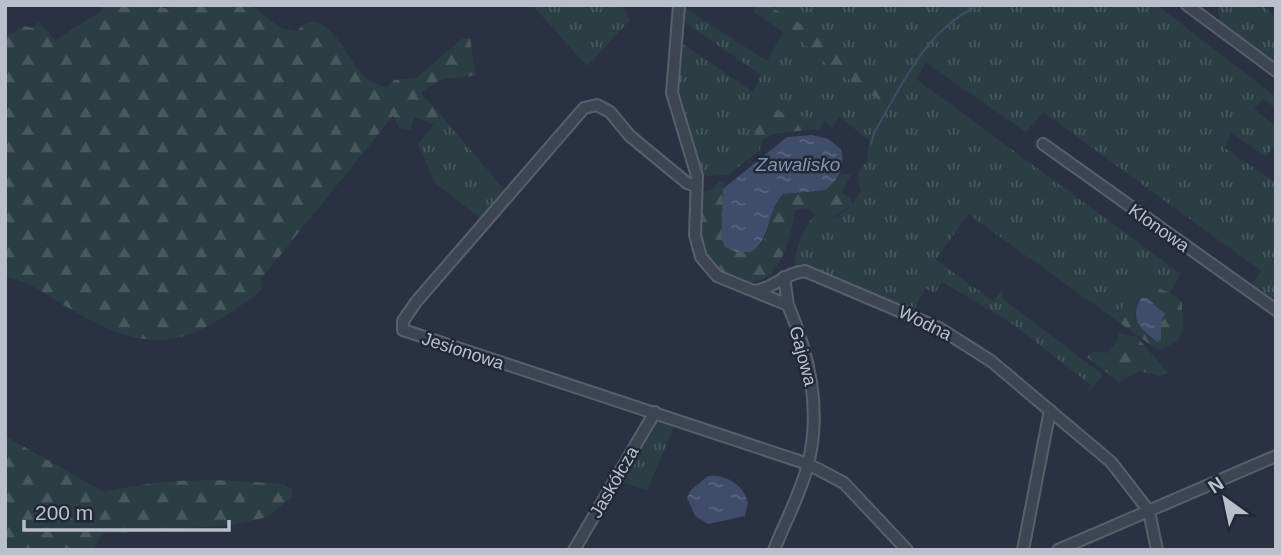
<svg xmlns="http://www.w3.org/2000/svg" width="1281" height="555" font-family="Arial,sans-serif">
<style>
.grass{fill:url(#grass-tufts)}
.forest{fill:url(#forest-firs);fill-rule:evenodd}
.water{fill:url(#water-ripples)}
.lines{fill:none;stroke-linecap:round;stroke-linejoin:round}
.stream{stroke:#404d6a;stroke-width:2}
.minor-casing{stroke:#585f6c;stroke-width:14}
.minor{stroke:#3d4452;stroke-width:10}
.labels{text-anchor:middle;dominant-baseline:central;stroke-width:5;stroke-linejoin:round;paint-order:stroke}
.street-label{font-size:18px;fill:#babfcc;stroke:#212937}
.water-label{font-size:19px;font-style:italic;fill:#8493b1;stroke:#212937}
</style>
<defs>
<pattern id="grass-tufts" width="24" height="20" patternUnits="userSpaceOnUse" patternTransform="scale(1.75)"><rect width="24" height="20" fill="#2b3e43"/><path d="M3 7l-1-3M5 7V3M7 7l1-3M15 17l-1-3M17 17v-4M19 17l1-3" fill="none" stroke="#48585d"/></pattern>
<pattern id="forest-firs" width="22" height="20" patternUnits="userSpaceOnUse" patternTransform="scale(1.75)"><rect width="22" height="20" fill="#2b3e43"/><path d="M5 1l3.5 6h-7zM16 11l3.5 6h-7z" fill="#48585d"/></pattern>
<pattern id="water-ripples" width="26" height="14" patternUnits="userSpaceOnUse" patternTransform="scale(1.75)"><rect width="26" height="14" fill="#404d6a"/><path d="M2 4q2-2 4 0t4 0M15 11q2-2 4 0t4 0" fill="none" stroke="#5a657e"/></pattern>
</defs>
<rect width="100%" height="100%" fill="#293142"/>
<path class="grass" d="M532,5H621L630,20L587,66Z
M757,5H1157L1276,97V109L1263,99L1254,109L1276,126V144L1266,157L1231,133L1225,148L1276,183V311L1248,291L1261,271L1043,112L1026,132L926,63L916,79L1181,274L1170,293L1143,282L1122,307L1120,323L968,214L936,260L993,301L1005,287L1002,294L1004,300L1103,375L1084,396L1091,385L1010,322L942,282L935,293L925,288L911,316L794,269C795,247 806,219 824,208L834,218C847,212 855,203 861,190C856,178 857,170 867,161L869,140L839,117L833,128L824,121L820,130H806L807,124L780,113L766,102L754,107V138L762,140L760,150L728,175L697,176L676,114V39L753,92L761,75L684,22L685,8L767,61L783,32L754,12Z
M1217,5H1261L1276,17V71L1223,31Z
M441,115L506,192L481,219L435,183L418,144Z
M656,415L677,420L647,490L616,481Z"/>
<path class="forest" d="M99,5H155L168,9L171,5H250L281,28L297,31C323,0 347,56 359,71C367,80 376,85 387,87L394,80L416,78L463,38L470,39L476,75C446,82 448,71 421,93L441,115L433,124L414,117L410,130L399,128L393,116L261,279L262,290C185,348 153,358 67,307C47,295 29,281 5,277V37L25,26L32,28L39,22L55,40L103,10Z
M757,5C788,5 863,71 892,91L891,96L879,100L817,57L796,35L783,32L754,12Z
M757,102H766L789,117L804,116L806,130L773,134L762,140L754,138V106Z
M851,174L842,193L851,198L852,205L831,218L825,217L824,209L815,214L806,208L795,210C790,241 778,295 735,280C719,274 708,263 702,247C696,232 700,208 700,192L710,191L720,181L724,182L721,237L759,247C773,231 768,209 783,193L826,190L840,175Z
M1143,282L1170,293L1182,302C1182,329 1190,339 1158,350L1120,323L1122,307L1134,293V283ZM1139,301L1158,306L1165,318L1161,322V339L1144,332L1135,316Z
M1119,333L1137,337L1168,373L1160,376L1140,371L1119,382L1087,357L1093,351L1107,353L1117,342Z
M5,436L104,492C167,477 220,479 284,484L292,490V497L267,517L233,525L103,534L93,550H5Z"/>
<path class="water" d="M812,135L828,139L841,149C845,169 840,176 826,190L783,194C766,211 773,237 751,252H736L725,247L721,237L723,189L787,137Z
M1141,298H1147L1165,314L1161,322V339L1158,342C1140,329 1129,320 1141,298Z
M708,476C726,474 744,485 748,503L745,516L708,524L695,516L687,498L691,490Z"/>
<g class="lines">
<path class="stream" d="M871,144L874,133C902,85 926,28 980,5"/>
<defs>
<path id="minor" d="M679,5L672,93L697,176L695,235L701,257L717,276L788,305C809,355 822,409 808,464C801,493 785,522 774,550
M1187,5L1276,71
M1043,144L1276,310
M696,186L687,183L630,136L610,112L597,105L584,108L416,302L403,321V330L808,464L844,483L907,550
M784,277L788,305
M755,291C774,288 785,273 805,271L939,328L991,361L1111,462L1149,511L1157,550
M574,550L655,412
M1023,550L1050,410
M1058,550L1276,456"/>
</defs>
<use href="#minor" class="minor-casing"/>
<use href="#minor" class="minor"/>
</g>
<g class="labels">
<g class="street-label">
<text transform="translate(1159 228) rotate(35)">Klonowa</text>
<text transform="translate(925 323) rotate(26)">Wodna</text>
<text transform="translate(463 351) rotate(18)">Jesionowa</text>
<text transform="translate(803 356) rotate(75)">Gajowa</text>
<text transform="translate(614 482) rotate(-60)">Jaskółcza</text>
</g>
<g class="water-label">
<text x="798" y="164">Zawalisko</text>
</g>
</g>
<rect width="1281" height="555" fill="none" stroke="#babfcc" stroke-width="14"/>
<g transform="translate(1225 499) rotate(327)" stroke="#212937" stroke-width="5" paint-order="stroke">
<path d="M0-5L12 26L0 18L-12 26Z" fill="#babfcc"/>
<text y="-10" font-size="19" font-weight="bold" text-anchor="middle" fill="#babfcc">N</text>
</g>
<path d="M24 520v10h205v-10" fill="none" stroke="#babfcc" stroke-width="3.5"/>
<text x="35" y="520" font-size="21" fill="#babfcc" stroke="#212937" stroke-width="5" paint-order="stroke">200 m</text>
</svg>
